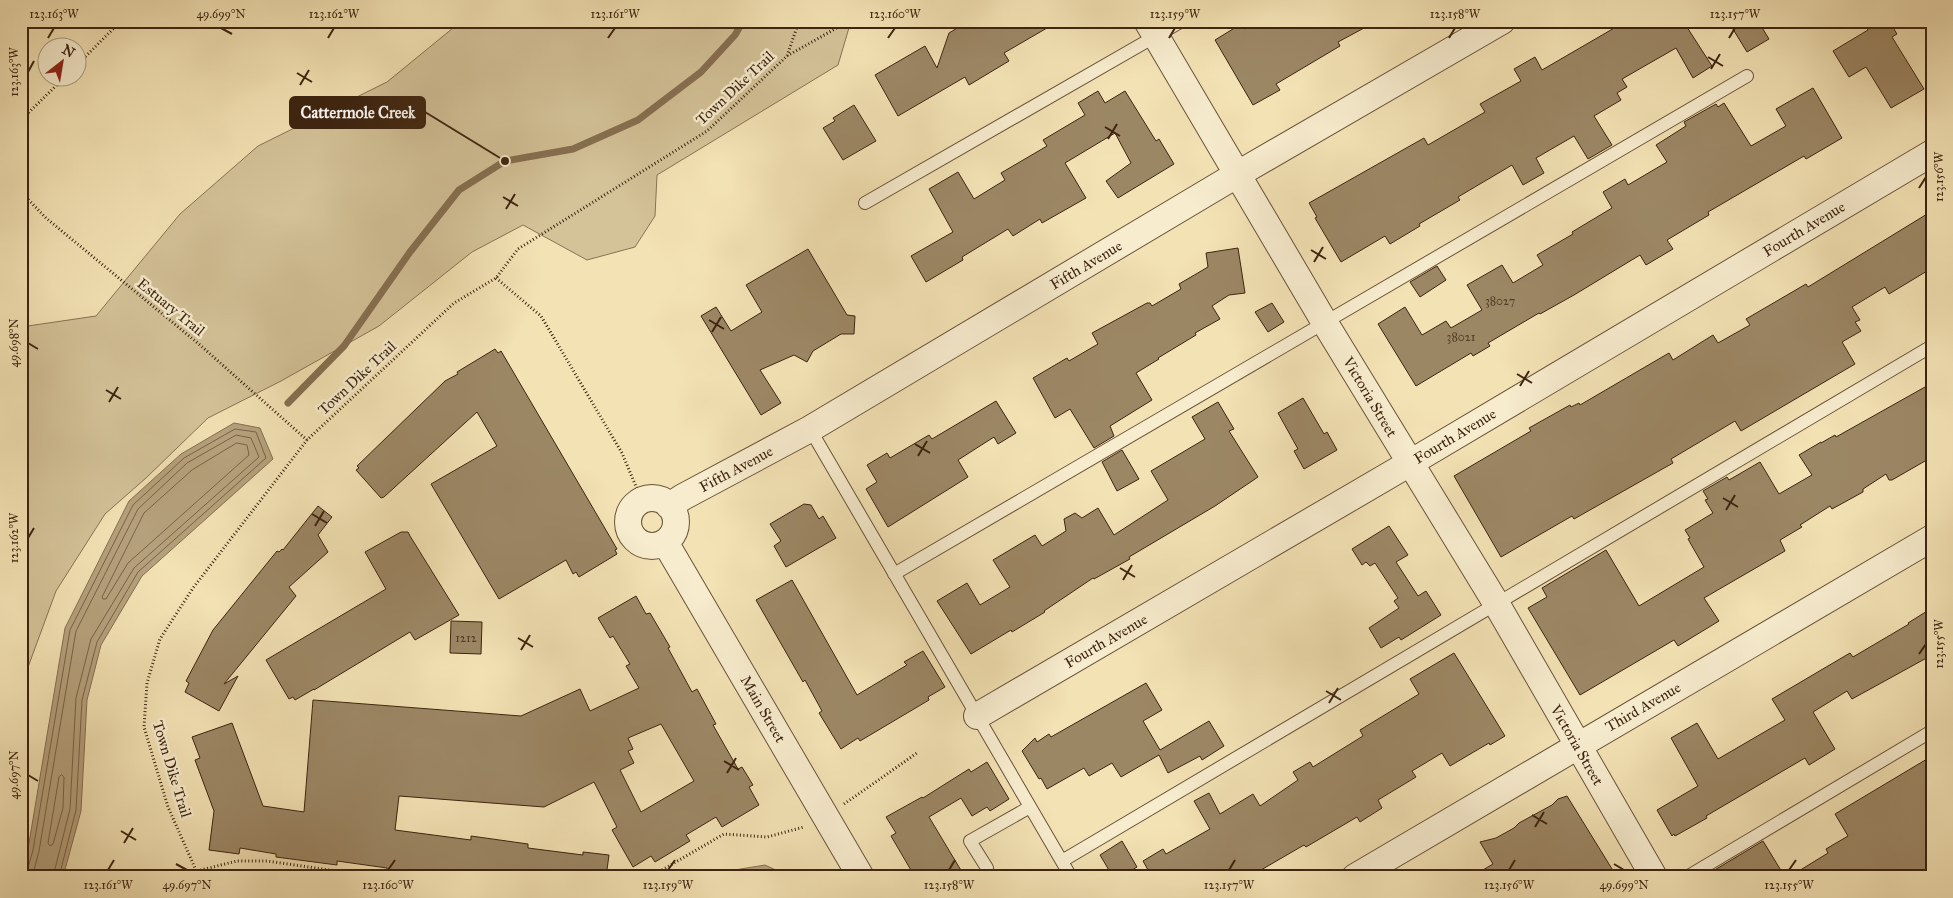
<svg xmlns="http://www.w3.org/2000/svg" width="1953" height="898" font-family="'IM FELL Great Primer',serif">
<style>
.green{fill:#d4c298;stroke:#887354}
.water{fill:#b5a17c;stroke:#856f51}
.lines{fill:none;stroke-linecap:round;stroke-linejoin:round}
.shore{stroke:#796246;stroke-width:1}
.stream{stroke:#856f51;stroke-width:7}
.building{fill:#9c8765;stroke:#3d2410;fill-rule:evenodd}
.service-casing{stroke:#6a5439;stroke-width:14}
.minor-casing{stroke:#6a5439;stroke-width:28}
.path{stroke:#3d2410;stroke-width:3;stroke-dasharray:1 2.5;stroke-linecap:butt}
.service{stroke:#f7ecce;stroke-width:12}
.minor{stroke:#f7ecce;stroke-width:26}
.ticks{fill:none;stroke:#3d2410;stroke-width:2}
.labels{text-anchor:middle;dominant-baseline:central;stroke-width:5;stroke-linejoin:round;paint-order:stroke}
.number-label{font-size:12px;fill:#553d25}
.street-label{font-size:15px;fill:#3d2410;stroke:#f7ecce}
.leader{fill:none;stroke:#3d2410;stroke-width:2}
.callout-dot{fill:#3d2410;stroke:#f7ecce;stroke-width:2}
.callout{fill:#3d2410;stroke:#3d2410;stroke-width:2}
.callout-label{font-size:16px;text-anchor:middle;font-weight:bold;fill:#fff}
.neatline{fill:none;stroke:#3d2410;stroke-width:2}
.ticks-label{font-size:12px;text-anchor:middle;fill:#3d2410}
</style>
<rect width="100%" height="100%" fill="#f3e2b4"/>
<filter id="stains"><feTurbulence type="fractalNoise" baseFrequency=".004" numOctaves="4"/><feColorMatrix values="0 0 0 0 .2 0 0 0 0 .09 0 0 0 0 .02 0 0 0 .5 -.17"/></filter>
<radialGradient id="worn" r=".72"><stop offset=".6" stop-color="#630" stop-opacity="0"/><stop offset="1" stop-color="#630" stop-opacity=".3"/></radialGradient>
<path class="green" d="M453,21H851L838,65L657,175L655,216L635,247L587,260L523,225L472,252L379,326L281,381L208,418L146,478L105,514L56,591L24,678L26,755L21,785V327L96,316L180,214L258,146L387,82L453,28Z"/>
<path class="water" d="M234,423L260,428L273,459L142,576L101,645L87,700L81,811L63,877H21L28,849L65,628L129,501L181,454Z
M765,865L791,877H706L710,874Z"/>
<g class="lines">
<path class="shore" d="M237,443L247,445L249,455L128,563L106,599H103L102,597L144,513L192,470Z
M62,775L64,777L63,808L53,844L50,846L48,843L59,777Z
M21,871L28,868L33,850L70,630L133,505L184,458L235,429L256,432L266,458L138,572L97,642L82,700L76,810L59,877
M27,877L34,870L39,851L76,631L138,509L187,463L236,435L251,438L259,457L134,568L91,639L76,698L70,809L53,877
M724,877L764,870L779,877"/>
<path class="stream" d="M288,403L344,346L410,252L459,190L505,161L573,149L638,120L701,72L735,35L743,21"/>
</g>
<path class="building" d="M969,21H985L988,27L999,21H1059L1004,53L1009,61L969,85L965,77L898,116L875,75L925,46L937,68L949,33Z
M1258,21H1377L1338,42L1340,46L1276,84L1280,90L1253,105L1215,40L1241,24L1244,29Z
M1612,21H1683L1712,66L1693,78L1676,48L1622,79L1627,87L1617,93L1621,100L1594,116L1612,145L1588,159L1574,136L1536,158L1544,173L1523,185L1512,165L1458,197L1460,200L1419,224L1420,226L1390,244L1385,236L1341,262L1315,218L1317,217L1309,203L1424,138L1428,145L1485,112L1480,104L1521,81L1514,69L1535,57L1542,70L1616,27Z
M1728,21H1758L1769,39L1747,52Z
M1863,21H1889L1897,34L1892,37L1924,89L1891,108L1866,67L1849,77L1833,51L1868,30Z
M1813,88L1842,138L1806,159L1804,156L1708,212L1709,215L1667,240L1673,249L1646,265L1640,255L1574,295L1540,314L1539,313L1488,343L1490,346L1473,356L1471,353L1416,386L1378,324L1405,307L1422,335L1446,321L1451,328L1482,310L1467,285L1502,265L1513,283L1543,265L1537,255L1573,234L1572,232L1612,208L1603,192L1625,179L1628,185L1667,162L1656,145L1686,126L1684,122L1716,104L1718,107L1724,103L1751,146L1786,126L1776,109Z
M1098,91L1105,103L1125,91L1156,141L1159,139L1174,164L1118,198L1106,181L1131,163L1115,133L1065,163L1086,198L1042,223L1040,219L1013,236L1008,229L962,257L963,260L926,282L911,256L953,232L929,189L958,172L974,199L1005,180L1001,173L1047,146L1043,140L1085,115L1078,103Z
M854,105L876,141L843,160L823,128L835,121L833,118Z
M1932,211V268L1889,294L1885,287L1852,307L1860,320L1855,322L1861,331L1842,342L1855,364L1741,431L1735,421L1671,459L1673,463L1574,519L1572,516L1501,557L1454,476L1531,431L1529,428L1570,405L1571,407L1579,403L1580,405L1669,353L1673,360L1713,335L1718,343L1750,325L1746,319L1806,284L1808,287Z
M1238,248L1245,293L1229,295L1212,306L1220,319L1195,333L1196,335L1158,358L1159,359L1136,373L1152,400L1110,426L1114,436L1094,448L1070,409L1055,418L1033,378L1067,358L1069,361L1098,344L1092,333L1147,303H1150L1152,306L1181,289L1179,284L1208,267L1206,253Z
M808,249L847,315L855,316L854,334H841L813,351L807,362L794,355L760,370L781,403L761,415L701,316L716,307L731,331L762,312L746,285Z
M1437,266L1446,280L1420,297L1410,282Z
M1272,303L1284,322L1268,332L1255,312Z
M495,349L498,353L501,351L617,549L615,550L617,554L579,577L576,572L573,574L566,560L499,599L431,484L497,446L477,412L384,497L381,498L356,470L359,468L357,466L445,381L458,374L457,372Z
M1925,387L1932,398V457L1892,480H1889L1886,474L1863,489V492L1832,509L1830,506L1800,525L1802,527L1780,540L1785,551L1704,598L1719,621L1678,646L1674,640L1580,695L1528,608L1547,597L1542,588L1606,550L1639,606L1704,567L1688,539L1690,538L1685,530L1713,513L1705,500L1708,499L1703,491L1727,477L1729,480L1760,462L1779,494L1812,475L1799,455L1821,442V443L1835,435L1836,437Z
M1303,398L1324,434L1327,432L1337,450L1304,469L1294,451L1298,449L1278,413Z
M996,401L1016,433L998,444L994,437L958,460L968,477L888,527L866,489L877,482L867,465L887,453L890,458L929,435L932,439Z
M1218,402L1234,429L1229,431L1258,477L1215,506L1129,557L1130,559L1094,579L1093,578L1044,611L1045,612L1012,632L1011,630L971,654L937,601L967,583L980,605L1010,587L993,560L1035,535L1042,546L1066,531L1064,519L1075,513L1082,518L1098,508L1114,535L1168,500L1151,471L1205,439L1192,417Z
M1122,450L1139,479L1117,491L1102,462Z
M804,504L811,505L819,519L823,516L836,538L786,567L774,546L781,541L770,524Z
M318,506L332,517L318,535L328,552L289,587L296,596L224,684L238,676L219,711L185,692L189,683L186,681L213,630L277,551L279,552L282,549L283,550Z
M1389,526L1408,555L1396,562L1418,596L1426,591L1441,615L1401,640L1399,637L1381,648L1369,628L1399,608L1394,601L1398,598L1375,563L1370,566L1366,562L1362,565L1352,549Z
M401,532H408L410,536L459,615L415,640L410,632L314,690V689L295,700L293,697L289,699L266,660L386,589L365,552Z
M792,580L857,695L907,665L904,662L923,651L945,687L928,697L929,700L860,741L858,738L841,749L819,713L822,711L805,680L803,682L756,600Z
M636,596L646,614L650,613L670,647L668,648L692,692L697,689L716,724L713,725L738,769L742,767L753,785L749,787L759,805L722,827L716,817L686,835L690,841L655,862L651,856L633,867L612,830L617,827L594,782L544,807L399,796L395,830L471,840V836L528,844V848L583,855V852L609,855L606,877H416L387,873V868L337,861V865L276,857V854L240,848L239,854L209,850L214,811L195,760L200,758L192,737L232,723L263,806L304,812L313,700L521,716L580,689L590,711L639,688L626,666L630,664L613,636L610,638L598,618ZM661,724L694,781L641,812L620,770L634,763L628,751L633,749L628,738Z
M1932,608V655L1852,699L1847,691L1813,712L1835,749L1809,765L1805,758L1706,816L1707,818L1675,836L1674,834L1672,836L1657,810L1698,786L1671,738L1697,723L1718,759L1785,720L1772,699L1850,653L1853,657L1909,624L1908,623Z
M451,621L482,622L481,654L450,653Z
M1454,653L1505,736L1490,745L1489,743L1450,766L1442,753L1412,771L1416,777L1378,800L1382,808L1360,822L1357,817L1306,847L1304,845L1249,877H1152L1143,861L1163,849L1166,854L1210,829L1194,801L1209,793L1220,814L1253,794L1260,806L1298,780L1293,772L1310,762L1313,767L1363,736L1360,730L1419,694L1410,679Z
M1146,683L1162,710L1143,721L1160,750L1209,721L1224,746L1202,760L1200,756L1168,773L1159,755L1121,777L1112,763L1089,776L1084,768L1047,789L1041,778L1039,779L1022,751L1035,738L1037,742L1049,734L1051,737Z
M1932,756V865L1912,877H1789L1828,853L1826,849L1848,836L1835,814Z
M987,762L1009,799L990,811L987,807L972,816L961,798L929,817L965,877H915L891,836L896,833L886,817L922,797L923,798L969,769L971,772Z
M1567,796L1617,877H1471L1493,864L1480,842L1496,838L1514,828L1519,823L1552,805L1558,799Z
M1122,841L1137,867L1121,877H1113L1100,855Z
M1763,841L1785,877H1703Z"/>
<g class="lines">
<defs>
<path id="service" d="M865,203L1182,21
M810,429L1071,877
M894,574L1747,76
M1062,861L1932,346
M987,868L970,841L1030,807
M1687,877L1932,731"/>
<path id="minor" d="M1147,21L1325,323L1496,603L1654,877
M628 522a24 24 0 1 1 48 0a24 24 0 1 1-48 0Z
M669,506L683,497L810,429L1238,174L1502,21
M665,542L861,877
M977,716L1410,463L1932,153
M1355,877L1932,538"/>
</defs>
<use href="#service" class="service-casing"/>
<use href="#minor" class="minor-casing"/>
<path class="path" d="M787,56L849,21
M78,64L121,21
M21,120L64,78
M21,192L46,218L200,345L307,440
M496,278L541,316L622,453L642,501
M844,804L917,753
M197,871L237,861H267L379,877
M199,877L168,807L144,727L147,683L160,639L193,588L307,440L454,303L496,278L518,249L707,131L787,56L799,21
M650,877L724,834L767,837L804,827"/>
<use href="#service" class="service"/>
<use href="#minor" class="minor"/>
</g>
<path class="ticks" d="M221,28L232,34M48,38L54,28M328,38L334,28M608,38L615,28M888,38L895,28M1169,38L1175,28M1449,38L1455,28M1729,38L1735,28M1708,57L1723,66M1711,69L1720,54M28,72L34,61M297,73L312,82M300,85L309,70M1105,127L1120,136M1108,139L1117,124M1919,188L1926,177M503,197L518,206M506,209L515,194M1311,250L1326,259M1314,262L1323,247M709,320L724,329M712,332L721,317M28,343L38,349M1517,374L1532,383M1520,386L1529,371M106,390L121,399M109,402L118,387M915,444L930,453M918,456L927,441M1723,498L1738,507M1726,510L1735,495M312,514L327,523M315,526L324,511M28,538L34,528M1120,568L1135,577M1123,580L1132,565M518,638L533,647M521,650L530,635M1919,654L1926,644M1326,691L1341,700M1329,703L1338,688M724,761L739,770M727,773L736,758M28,775L38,781M1532,815L1547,824M1535,827L1544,812M121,831L136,840M124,843L133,828M176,864L187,870M1614,864L1624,870M108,870L114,860M388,870L395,860M668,870L675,860M949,870L955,860M1229,870L1235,860M1509,870L1515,860M1789,870L1796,860"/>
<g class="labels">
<g class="number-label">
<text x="1500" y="301">38027</text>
<text x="1461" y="337">38021</text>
<text x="466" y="638">1212</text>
</g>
<g class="street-label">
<text transform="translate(735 88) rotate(-43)">Town Dike Trail</text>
<text transform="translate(1804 229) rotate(-31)">Fourth Avenue</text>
<text transform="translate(1086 265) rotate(-31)">Fifth Avenue</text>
<text transform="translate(171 307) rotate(39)">Estuary Trail</text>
<text transform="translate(357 378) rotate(-43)">Town Dike Trail</text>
<text transform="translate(1370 397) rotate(59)">Victoria Street</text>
<text transform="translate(1455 436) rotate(-31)">Fourth Avenue</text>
<text transform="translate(736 469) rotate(-28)">Fifth Avenue</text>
<text transform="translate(1106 641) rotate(-30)">Fourth Avenue</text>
<text transform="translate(1643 707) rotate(-30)">Third Avenue</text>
<text transform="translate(763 709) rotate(60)">Main Street</text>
<text transform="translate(1577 745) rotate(60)">Victoria Street</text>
<text transform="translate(172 769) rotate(73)">Town Dike Trail</text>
</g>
</g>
<path class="leader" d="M505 161L425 112"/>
<circle class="callout-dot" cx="505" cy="161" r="5"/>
<rect class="callout" x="290" y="97" width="135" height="31" rx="5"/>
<g class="callout-label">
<text x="358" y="118">Cattermole Creek</text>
</g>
<rect width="1953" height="898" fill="none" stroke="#f3e2b4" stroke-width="55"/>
<g transform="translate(62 62) rotate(31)"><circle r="24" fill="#f7ecce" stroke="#ad9c82"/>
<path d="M0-4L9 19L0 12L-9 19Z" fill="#8f2418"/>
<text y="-8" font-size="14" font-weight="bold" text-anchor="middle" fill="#3d2410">N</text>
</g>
<rect x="28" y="28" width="1898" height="842" class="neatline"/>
<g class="ticks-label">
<text x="54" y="18">123.163°W</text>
<text x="221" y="18">49.699°N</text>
<text x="334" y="18">123.162°W</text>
<text x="615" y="18">123.161°W</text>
<text x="895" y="18">123.160°W</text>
<text x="1175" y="18">123.159°W</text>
<text x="1455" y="18">123.158°W</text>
<text x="1735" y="18">123.157°W</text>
<text transform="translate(14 72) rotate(-90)" y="4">123.163°W</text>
<text transform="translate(1939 177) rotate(-90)" y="4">123.156°W</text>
<text transform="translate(14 343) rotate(-90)" y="4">49.698°N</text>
<text transform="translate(14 538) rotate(-90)" y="4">123.162°W</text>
<text transform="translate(1939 644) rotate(-90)" y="4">123.155°W</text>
<text transform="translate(14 775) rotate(-90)" y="4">49.697°N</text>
<text x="108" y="889">123.161°W</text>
<text x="187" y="889">49.697°N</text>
<text x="388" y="889">123.160°W</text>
<text x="668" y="889">123.159°W</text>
<text x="949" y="889">123.158°W</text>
<text x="1229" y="889">123.157°W</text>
<text x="1509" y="889">123.156°W</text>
<text x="1624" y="889">49.699°N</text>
<text x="1789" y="889">123.155°W</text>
</g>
<rect width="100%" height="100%" filter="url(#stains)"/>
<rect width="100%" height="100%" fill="url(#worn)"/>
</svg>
